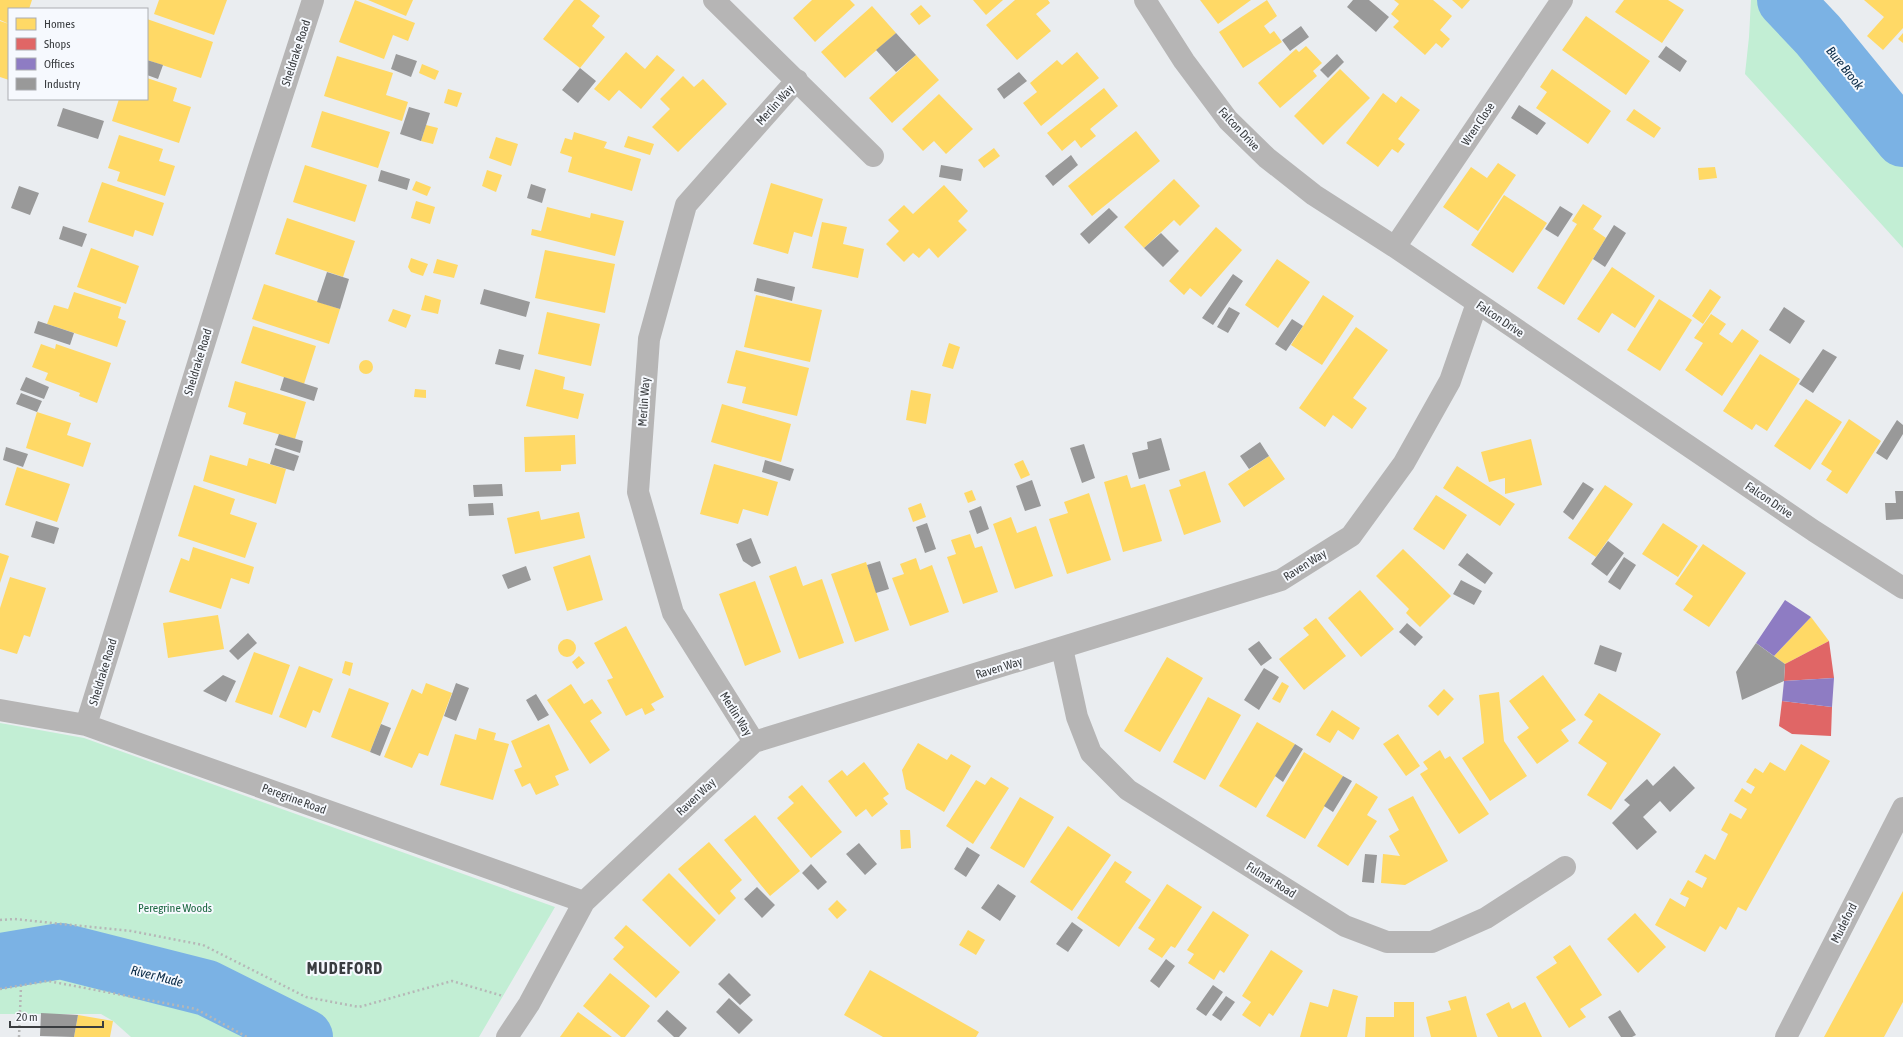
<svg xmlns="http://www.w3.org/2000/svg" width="1903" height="1037" font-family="'Asap Condensed',sans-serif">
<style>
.green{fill:#c2eed4}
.homes{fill:#ffd966}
.shops{fill:#e06666}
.offices{fill:#8e7cc3}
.industry{fill:#999}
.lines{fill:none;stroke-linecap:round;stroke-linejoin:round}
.river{stroke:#7bb2e4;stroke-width:56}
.path{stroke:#b6b7b7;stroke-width:2.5;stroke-dasharray:2 3;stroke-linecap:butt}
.minor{stroke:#b6b5b5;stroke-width:22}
.labels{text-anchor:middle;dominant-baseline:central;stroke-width:4;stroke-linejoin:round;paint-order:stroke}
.street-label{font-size:12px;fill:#3a3d40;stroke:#f6f9fe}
.park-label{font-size:12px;fill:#1c6741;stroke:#f6f9fe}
.water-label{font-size:13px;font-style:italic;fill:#0a2b47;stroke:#f6f9fe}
.district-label{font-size:16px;font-weight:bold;letter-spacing:1px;fill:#3a3d40;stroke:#f6f9fe}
</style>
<rect width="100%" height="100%" fill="#eaedf0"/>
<path class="green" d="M1751,0H1773L1846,87L1903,147V248L1745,74L1749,37Z
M0,723L84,738L555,907L479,1037H131L113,1021L101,1014H0Z"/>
<path class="homes" d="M0,0H32L29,9H9V24L0,20Z
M159,0H227L214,35L154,14Z
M355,0L415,23L408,41L393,35L384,59L339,42Z
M368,0H413L406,16Z
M574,0H580L600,16L592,26L605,37L580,68L543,39Z
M812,0H850L855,5L815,42L793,18Z
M973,0H1003L986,15Z
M1015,0H1048L1050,3L1036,14L1051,31L1017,60L986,25Z
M1200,0H1251L1218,24Z
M1267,0L1277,16L1264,26L1270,34L1274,31L1282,42L1243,68L1219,32Z
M1394,0H1433L1452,16L1440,30L1450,39L1442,48L1436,43L1425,55L1393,27L1399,21L1391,14L1399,4Z
M1452,0H1470L1462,9Z
M1624,0H1668L1684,10L1662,43L1615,12Z
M1864,0H1903V28L1883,50L1867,36L1884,17Z
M921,5L931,16L919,25L910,14Z
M872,6L896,33L845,78L821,52Z
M1586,16L1650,61L1626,95L1562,50Z
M147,19L213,42L201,78L147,60Z
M0,21L9,24V80L0,77Z
M1903,33V43L1898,39Z
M1306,46L1322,63L1313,71L1317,76L1280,108L1258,83L1296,49L1299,52Z
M626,52L645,69L657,55L675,70L641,109L619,90L609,101L594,89Z
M1077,52L1099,78L1041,126L1023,103L1037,92L1030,83L1057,60L1062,65Z
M916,55L939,80L892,123L869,98Z
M337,56L393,73L386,95L408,102L402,121L324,96Z
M422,64L439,71L435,80L419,73Z
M1340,69L1370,98L1323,145L1294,116Z
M1552,69L1611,111L1588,144L1536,108L1547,92L1540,87Z
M683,76L694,87L703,79L727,104L678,152L652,127L670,109L660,99Z
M147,78L177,88L173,101L191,107L179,143L112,121L119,99H147Z
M1104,88L1118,106L1090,129L1096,136L1081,148L1075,140L1062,151L1047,133Z
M448,89L462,93L457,107L444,103Z
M1383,93L1396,103L1401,96L1420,110L1398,139L1405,144L1398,153L1392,149L1378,167L1346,143Z
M939,94L973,129L946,154L934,141L923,151L902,129Z
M1634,109L1661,128L1654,138L1626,120Z
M322,111L390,132L378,168L311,147Z
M426,125L438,128L433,144L421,141Z
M1136,131L1160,161L1092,216L1068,186Z
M574,132L607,142L604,148L641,159L632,191L568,172L572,157L560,153L565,138L572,140Z
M119,135L163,149L159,161L175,166L165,196L117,181L120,172L108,168Z
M628,136L654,144L650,155L624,147Z
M496,137L518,144L511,166L489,158Z
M994,148L1000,156L984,168L978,160Z
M1498,163L1516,175L1478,231L1443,207L1471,167L1487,178Z
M305,165L367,185L355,222L293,202Z
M1715,167L1717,178L1699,180L1698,168Z
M487,170L502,175L496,192L482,186Z
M1174,179L1200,206L1180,226L1174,220L1144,248L1124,227Z
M416,181L431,187L427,196L412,190Z
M102,182L164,203L153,236L135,230L133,237L88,222Z
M771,183L823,199L812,237L794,232L788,254L753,244Z
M944,185L968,211L958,221L967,230L938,258L929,248L919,258L913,253L904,262L886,244L899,231L888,220L904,205L913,214Z
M1504,195L1547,223L1513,273L1471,245Z
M416,201L435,207L430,224L411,218Z
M1583,204L1602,216L1593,229L1606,238L1564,305L1537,288L1577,224L1572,221Z
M547,207L590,218L591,213L624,221L615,256L531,235L532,229L541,231Z
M287,218L355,241L343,277L275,254Z
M822,222L847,227L843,244L864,249L858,278L812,268Z
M1216,227L1242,250L1201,297L1190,288L1184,295L1169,281Z
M91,248L139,266L126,304L77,287Z
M545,250L615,264L605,313L535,298Z
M411,258L428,264L423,276L411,272L408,267Z
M437,259L458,265L454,278L433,273Z
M1277,259L1310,282L1278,328L1245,305Z
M1612,267L1655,296L1635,328L1612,313L1599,333L1577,319Z
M264,284L340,309L329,344L252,319Z
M1710,289L1721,297L1703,324L1692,316Z
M74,292L121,307L118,318L126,321L117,347L47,324L54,305L68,309Z
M425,295L441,300L438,314L421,310Z
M756,295L822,310L810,362L744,347Z
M1323,295L1354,316L1322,365L1291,345Z
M1659,299L1692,320L1660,371L1627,350Z
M393,309L411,315L406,328L388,321Z
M547,312L600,324L591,366L538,354Z
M1711,314L1726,324L1719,334L1732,343L1742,329L1759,341L1722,396L1685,370L1703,343L1694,338Z
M253,326L316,346L304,384L241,363Z
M1356,327L1388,350L1353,398L1367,408L1352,429L1333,415L1325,427L1299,408Z
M949,343L960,347L953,369L942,366Z
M41,344L55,349L56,344L111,363L97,403L79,396L80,393L45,380L48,373L32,367Z
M736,350L809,368L797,416L742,403L746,387L727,383Z
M1760,354L1800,379L1767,431L1756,424L1752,430L1723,411Z
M359 367a7 7 0 1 1 14 0a7 7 0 1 1-14 0Z
M535,369L565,377L563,389L584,394L578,419L526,406Z
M235,381L306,402L295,439L243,424L246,413L228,407Z
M415,389L426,390V398L414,397Z
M911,390L931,394L926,424L906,420Z
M1806,399L1842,422L1810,470L1774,446Z
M722,404L791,424L781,462L711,442Z
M37,412L71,423L67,435L91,443L83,467L26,448Z
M1849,419L1881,441L1847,494L1826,480L1832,471L1821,464Z
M575,435L576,464L561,465V471L525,472L524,437Z
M1531,439L1542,485L1505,494V478L1489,482L1481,452Z
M210,455L247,466L249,458L286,469L276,504L203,481Z
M1269,456L1285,479L1244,507L1228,484Z
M1023,460L1030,475L1021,479L1014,464Z
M714,464L778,482L768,516L743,509L738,524L700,514Z
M1457,466L1515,504L1500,526L1443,488Z
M17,467L70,484L57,522L5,505Z
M1205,471L1221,522L1184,535L1169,490L1181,486L1179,480Z
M1127,475L1131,488L1145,484L1162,541L1123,552L1104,482Z
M194,485L235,499L230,514L257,523L245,558L178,536Z
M1605,485L1633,504L1596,557L1568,538Z
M972,490L976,500L968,503L964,493Z
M1089,493L1111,560L1067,574L1049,519L1068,513L1064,502Z
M1436,495L1467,515L1444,550L1413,529Z
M921,503L926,517L913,522L908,508Z
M539,511L541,520L579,512L585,538L515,554L507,518Z
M1011,517L1017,533L1036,526L1053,576L1015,589L993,524Z
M1663,523L1698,546L1678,577L1642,554Z
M970,534L975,548L982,546L998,592L963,604L947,557L956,554L951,540Z
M1703,544L1746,573L1709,627L1683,610L1693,596L1675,584Z
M193,547L254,567L249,584L231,578L221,609L169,592L181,558L189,561Z
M1403,549L1451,596L1420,627L1406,613L1409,609L1376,576Z
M0,553L9,556L0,583Z
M590,555L603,600L567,611L553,567Z
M916,558L920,570L932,565L949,612L910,626L892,578L904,574L900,564Z
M866,562L889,630L855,642L831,574Z
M796,566L803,586L822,579L844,643L799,659L769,576Z
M10,577L46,588L30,637L24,635L17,654L0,649V608Z
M755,581L781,652L745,666L719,594Z
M1360,590L1394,629L1361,657L1328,618Z
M218,615L224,649L168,658L163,623Z
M1811,617L1829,641L1785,664L1774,656Z
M1316,618L1346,656L1304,690L1279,659L1309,635L1303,628Z
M626,626L664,697L651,704L655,710L645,715L642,708L626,716L607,680L613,678L594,643Z
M558 648a9 9 0 1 1 18 0a9 9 0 1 1-18 0Z
M254,652L290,665L272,715L235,702Z
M579,656L585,663L577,669L572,662Z
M1167,657L1203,678L1160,752L1124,731Z
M345,661L353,663L350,676L342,673Z
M299,666L333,679L320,713L313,710L306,728L279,717Z
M1543,675L1576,720L1561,730L1569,741L1537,764L1517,737L1529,728L1509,701Z
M1282,682L1289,686L1280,703L1272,699Z
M426,683L452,693L428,756L419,753L412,768L384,757L412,689L422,694Z
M571,684L584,704L592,699L602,713L590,721L610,750L590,764L547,700Z
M349,688L389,703L370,752L331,737Z
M1444,689L1454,699L1438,716L1428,706Z
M1499,692L1504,741L1527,776L1490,801L1462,758L1484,743L1479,695Z
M1599,693L1661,734L1611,810L1587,795L1607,763L1578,743L1593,721L1584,715Z
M1208,697L1241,715L1205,780L1173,762Z
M1332,710L1360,728L1353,740L1338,730L1330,743L1316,735Z
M1257,722L1295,744L1256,808L1219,786Z
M549,724L569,770L555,776L559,785L536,795L530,783L522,787L514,770L522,767L511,741Z
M479,728L496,733L494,740L509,744L493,800L440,785L455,734L476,740Z
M1398,734L1420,766L1406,776L1383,744Z
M918,743L947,760L951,754L971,766L944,812L906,789L902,770Z
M1801,744L1830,761L1746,911L1738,907L1726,930L1720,926L1705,952L1655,925L1670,898L1685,907L1689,898L1680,894L1688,880L1702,888L1707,878L1695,872L1705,854L1715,860L1728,834L1721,830L1730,813L1741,819L1747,809L1734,801L1742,788L1751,794L1755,787L1746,782L1755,768L1763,773L1770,762L1785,771Z
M1440,750L1445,759L1450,756L1489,814L1459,834L1420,774L1428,769L1423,762Z
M1304,752L1343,776L1305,839L1266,816Z
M864,762L889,794L883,798L888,804L872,817L866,809L856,817L828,781L842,770L847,776Z
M991,777L1009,788L973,844L946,826L976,780L985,785Z
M1356,783L1378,797L1367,815L1377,821L1348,866L1317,846Z
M802,785L842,832L811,858L777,818L794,803L788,797Z
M1413,796L1448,861L1405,885L1381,883L1383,854L1400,856L1389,836L1399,830L1388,809Z
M1020,797L1054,817L1024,868L990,848Z
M755,815L800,871L770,896L724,840Z
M1068,826L1111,855L1072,911L1030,882Z
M900,830H910L911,848L901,849Z
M709,842L742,880L730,891L736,898L719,915L678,869Z
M1115,861L1132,872L1125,882L1151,900L1119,947L1077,918Z
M669,873L716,920L690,947L642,900Z
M1167,884L1202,907L1175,948L1171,946L1162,958L1148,949L1155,939L1138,928Z
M1903,891V1002L1884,1037H1824Z
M837,900L847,910L837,919L828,909Z
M1213,911L1249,935L1224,973L1220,970L1214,980L1188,963L1194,954L1187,950Z
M1635,913L1666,947L1638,973L1607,939Z
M626,925L680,972L656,998L613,959L624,947L614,938Z
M968,930L985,940L976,955L959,945Z
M1570,945L1602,995L1580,1009L1586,1017L1569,1028L1536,977L1557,963L1553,957Z
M1271,950L1303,971L1273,1016L1269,1013L1260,1027L1242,1015L1251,1002L1242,996Z
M870,970L979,1032L976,1037H883L844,1015Z
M610,973L650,1006L625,1037H621L583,1006Z
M1333,989L1358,996L1347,1037H1300L1310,1002L1328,1007Z
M1466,996L1477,1037H1431L1426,1017L1451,1010L1448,1001Z
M1394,1002H1414V1037H1365L1366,1017H1394Z
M1509,1002L1512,1009L1525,1002L1542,1037H1498L1486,1014Z
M578,1012L612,1037H560Z
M78,1015L113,1021L110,1037H74Z"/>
<path class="shops" d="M1829,641L1834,678L1784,681L1785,664Z
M1782,701L1832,707L1831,736L1792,734L1779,726Z"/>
<path class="offices" d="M1785,600L1811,617L1774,656L1756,643Z
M1834,678L1832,707L1782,701L1784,681Z"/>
<path class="industry" d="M1353,0H1369L1389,17L1376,32L1347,7Z
M1301,26L1309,37L1290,51L1282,40Z
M896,33L916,55L896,72L876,50Z
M1666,46L1687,61L1680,72L1658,57Z
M396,54L417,61L411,77L391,69Z
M1337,54L1344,62L1328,78L1320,70Z
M147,60L163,65L158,79L147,75Z
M580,68L596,81L578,103L562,90Z
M1019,72L1027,81L1004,99L997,89Z
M1519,105L1546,123L1537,135L1511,118Z
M409,107L430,113L421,141L400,134Z
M63,108L104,121L98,139L57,126Z
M1071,155L1078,165L1053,186L1045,176Z
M941,165L963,169L961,181L939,177Z
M381,170L410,179L407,190L378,181Z
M531,184L546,189L542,203L527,198Z
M19,186L39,193L30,215L11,208Z
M1560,206L1573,214L1558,237L1545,229Z
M1109,208L1118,217L1089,244L1080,234Z
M1614,225L1626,233L1605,267L1593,259Z
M63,226L87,234L82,247L59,239Z
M1161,233L1179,251L1163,267L1144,248Z
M327,272L349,279L340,309L317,302Z
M1233,274L1243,281L1213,325L1202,318Z
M757,278L795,287L792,301L754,291Z
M484,289L530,302L526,317L480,304Z
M1229,307L1240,313L1228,333L1217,327Z
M1784,307L1805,321L1790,344L1769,330Z
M1292,319L1303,326L1286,351L1275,344Z
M38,321L74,333L70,345L34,333Z
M499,349L524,355L520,370L495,364Z
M1823,349L1837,357L1813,393L1799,384Z
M26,377L49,387L44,399L20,390Z
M284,377L318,388L314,401L280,390Z
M21,393L42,401L37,412L16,404Z
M1897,420L1903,425V434L1887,460L1876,453Z
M279,434L303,441L300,453L275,445Z
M1161,438L1170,470L1139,479L1132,453L1148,449L1147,442Z
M1260,442L1269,456L1249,469L1240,456Z
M1084,444L1095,478L1082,483L1070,448Z
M6,447L28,454L23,467L3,460Z
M275,448L299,456L294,471L270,464Z
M765,460L794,469L790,481L762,472Z
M1032,480L1041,506L1025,511L1016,486Z
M1583,482L1594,489L1573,520L1563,512Z
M502,484L503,496L474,497L473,485Z
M1895,491H1903V519L1886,520L1885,503H1896Z
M493,503L494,515L469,516L468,504Z
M981,506L989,529L977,534L969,511Z
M36,521L59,528L54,544L31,537Z
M927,523L936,549L925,553L916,527Z
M751,538L761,563L752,567L743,561L736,544Z
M1608,541L1624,553L1607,576L1591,564Z
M1467,553L1493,573L1485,584L1458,565Z
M1624,557L1636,565L1620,590L1608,582Z
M880,561L889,589L876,593L867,565Z
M526,566L531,580L508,589L502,575Z
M1461,580L1482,591L1474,605L1453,594Z
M1407,623L1423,637L1415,646L1399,632Z
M248,633L257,643L238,660L229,651Z
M1259,641L1272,658L1261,666L1248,649Z
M1756,643L1785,664L1784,681L1742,700L1736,672Z
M1600,645L1622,653L1616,672L1594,664Z
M1264,668L1279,677L1259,710L1244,700Z
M223,675L236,681L226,702L203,691Z
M456,683L469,688L456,721L444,716Z
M536,694L549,715L538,721L526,700Z
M381,724L391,728L380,756L370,752Z
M1295,744L1303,749L1283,782L1275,776Z
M1674,766L1695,788L1670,812L1660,801L1643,817L1657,832L1637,850L1612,823L1630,805L1624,800L1647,779L1653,786Z
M1343,776L1352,781L1333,812L1324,806Z
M859,843L877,864L865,875L846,854Z
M967,847L980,855L966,877L954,869Z
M1365,854L1377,855L1374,883L1362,882Z
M811,864L827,882L818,890L802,873Z
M998,884L1016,896L1000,921L981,908Z
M757,887L775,905L762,918L744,899Z
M1072,922L1083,930L1068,952L1056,944Z
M1166,959L1175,966L1159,988L1150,981Z
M729,973L751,995L740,1005L718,984Z
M1213,985L1223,992L1206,1016L1196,1009Z
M1226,996L1235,1002L1221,1021L1212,1015Z
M729,998L753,1020L739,1034L716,1012Z
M667,1010L687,1028L679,1037H674L657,1021Z
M1620,1010L1636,1035L1632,1037H1621L1608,1017Z
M41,1013L78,1015L74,1037L40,1036Z"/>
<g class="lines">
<path class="river" d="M1785,0L1818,35L1903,139
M0,961L61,951L207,988L305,1037"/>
<path class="path" d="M0,920L14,919L131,931L203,945L306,997L359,1007L452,981L503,996
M0,989L48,981L196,1009L247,1037
M19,1037L21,986"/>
<path class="minor" d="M714,0L873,156
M1145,0L1184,61L1228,120L1267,158L1314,195L1395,247L1814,531L1903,588
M1395,247L1562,0
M1062,648L1077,717L1091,753L1128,790L1345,926L1387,942H1432L1486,918L1565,867
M0,710L86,725L584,902
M86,725L259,167L313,0
M754,742L673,613L638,492L649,339L686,205L797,80
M507,1037L529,1004L584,902L754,742L1281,580L1351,536L1404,463L1450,381L1477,303
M1786,1037L1903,808"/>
</g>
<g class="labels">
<g class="street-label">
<text transform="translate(296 53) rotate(-72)">Sheldrake Road</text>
<text transform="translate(775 105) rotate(-48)">Merlin Way</text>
<text transform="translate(1478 124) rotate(-56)">Wren Close</text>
<text transform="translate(1239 129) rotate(47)">Falcon Drive</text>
<text transform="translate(1500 319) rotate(34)">Falcon Drive</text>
<text transform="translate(198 362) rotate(-73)">Sheldrake Road</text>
<text transform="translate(644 402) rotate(-86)">Merlin Way</text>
<text transform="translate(1769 500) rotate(34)">Falcon Drive</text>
<text transform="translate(1305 565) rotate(-32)">Raven Way</text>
<text transform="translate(999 668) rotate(-17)">Raven Way</text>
<text transform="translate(103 672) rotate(-73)">Sheldrake Road</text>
<text transform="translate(736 714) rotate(58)">Merlin Way</text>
<text transform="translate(696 797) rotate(-43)">Raven Way</text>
<text transform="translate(294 799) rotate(20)">Peregrine Road</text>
<text transform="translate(1271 880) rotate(32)">Fulmar Road</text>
<text transform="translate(1844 923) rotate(-63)">Mudeford</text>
</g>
<g class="park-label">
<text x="175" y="908">Peregrine Woods</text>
</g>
<g class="water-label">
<text transform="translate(1845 68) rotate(51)">Bure Brook</text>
<text transform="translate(157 976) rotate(14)">River Mude</text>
</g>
<g class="district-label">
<text x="345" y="968">MUDEFORD</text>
</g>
</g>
<rect x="8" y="8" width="140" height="92" fill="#f6f9fe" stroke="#abaeb2"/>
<rect x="16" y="18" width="20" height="12" fill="#ffd966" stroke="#abaeb2"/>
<text x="44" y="28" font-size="12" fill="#3a3d40">Homes</text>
<rect x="16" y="38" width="20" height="12" fill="#e06666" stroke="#abaeb2"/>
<text x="44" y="48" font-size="12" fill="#3a3d40">Shops</text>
<rect x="16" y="58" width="20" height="12" fill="#8e7cc3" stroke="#abaeb2"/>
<text x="44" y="68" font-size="12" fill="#3a3d40">Offices</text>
<rect x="16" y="78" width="20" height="12" fill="#999999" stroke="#abaeb2"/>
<text x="44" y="88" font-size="12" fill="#3a3d40">Industry</text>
<path d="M10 1021v6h93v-6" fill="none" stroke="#3a3d40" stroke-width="2"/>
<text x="16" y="1021" font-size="12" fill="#3a3d40" stroke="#f6f9fe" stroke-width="3" paint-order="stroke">20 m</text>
</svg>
